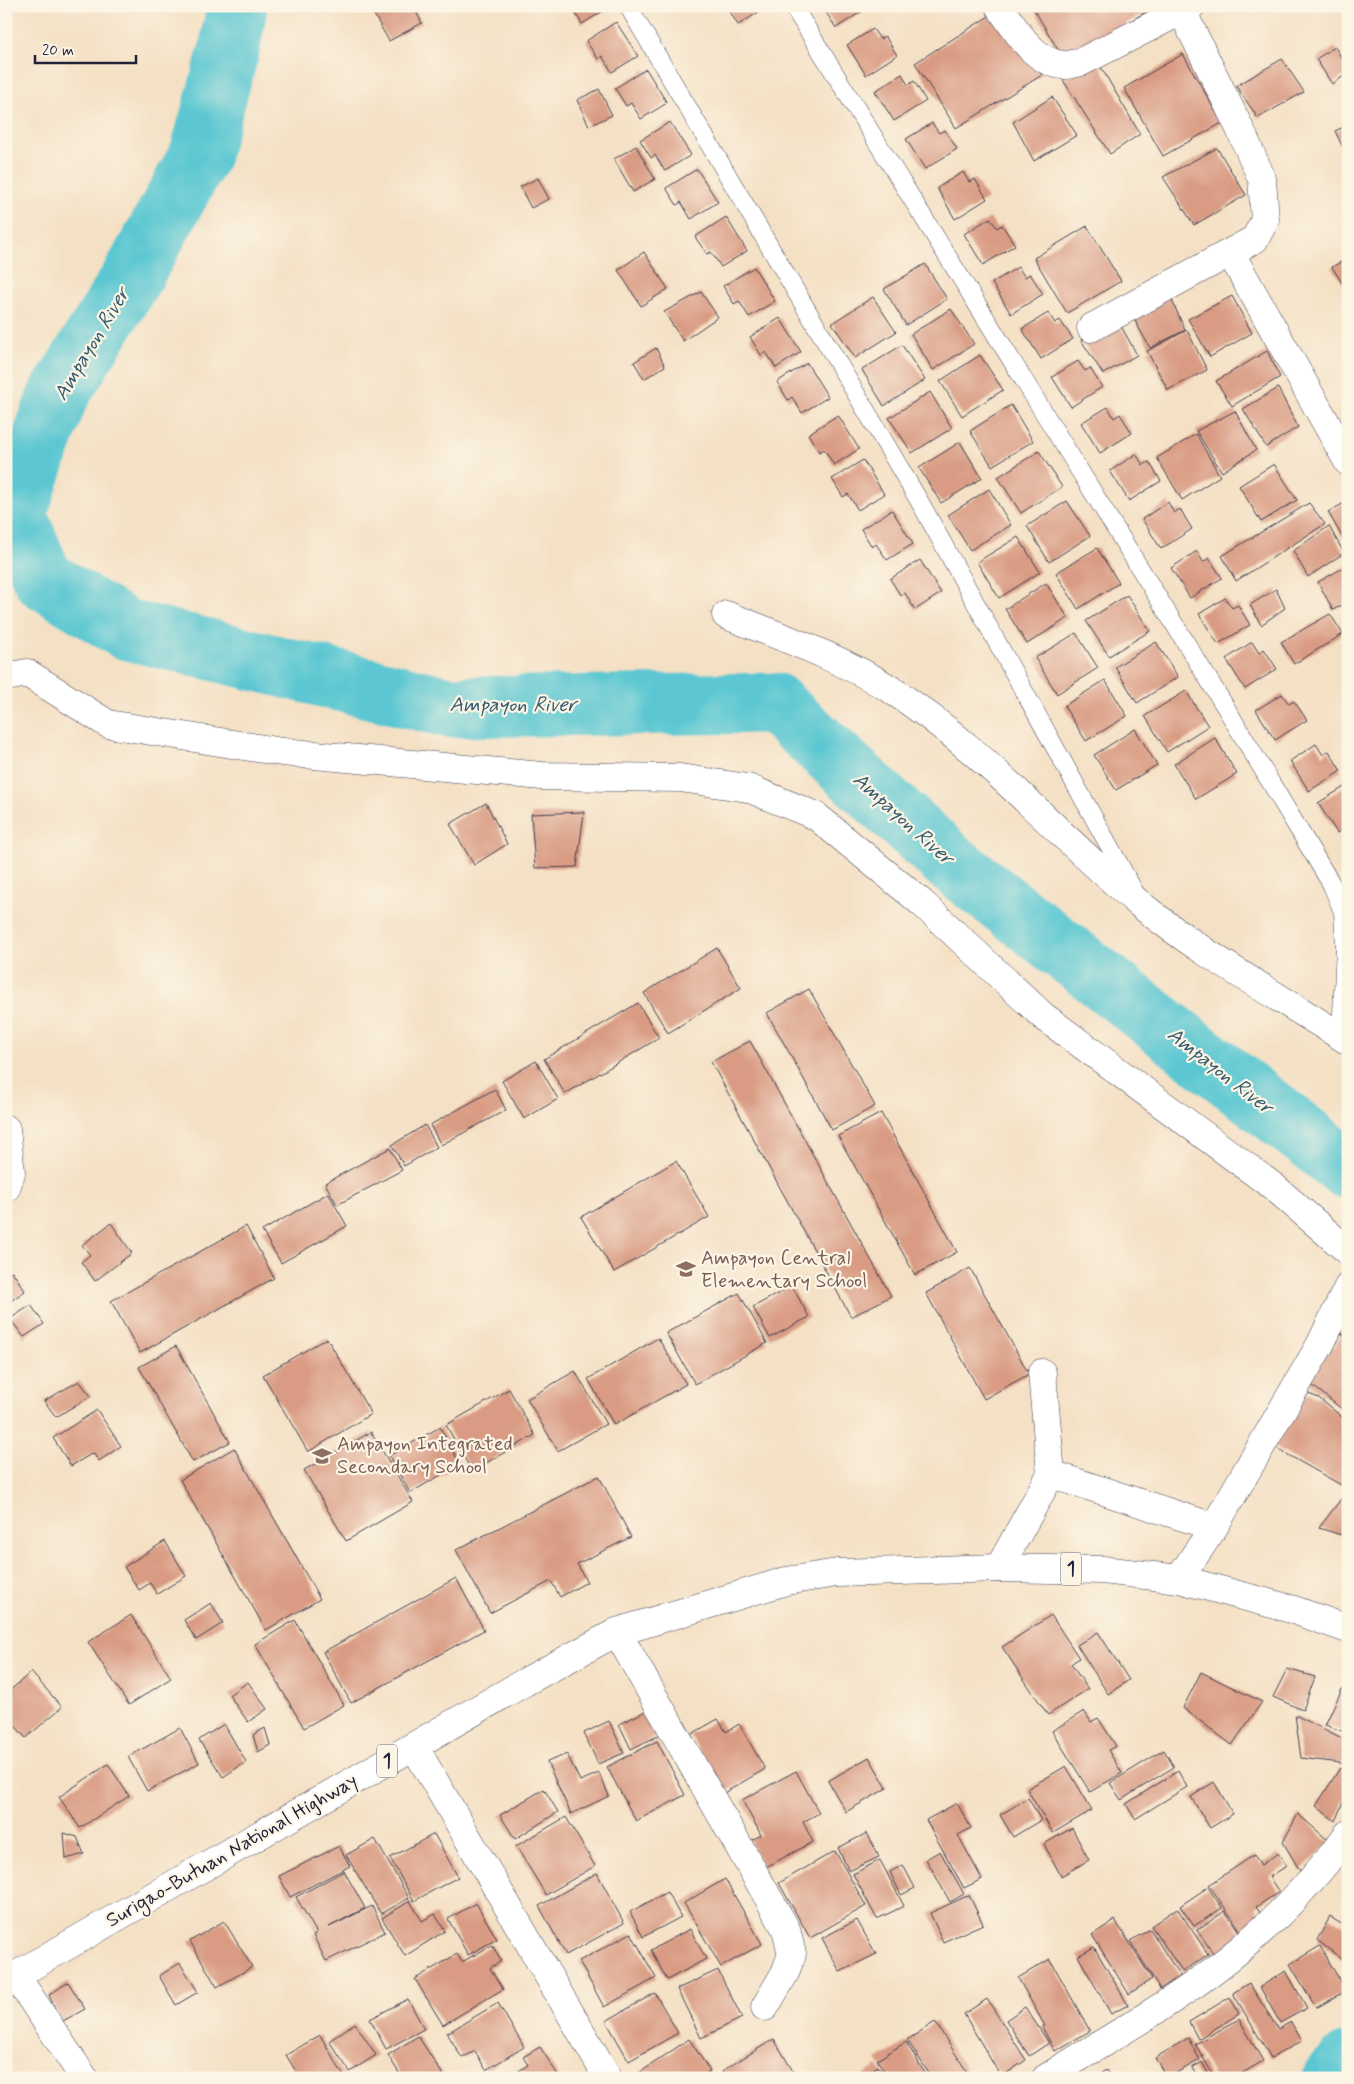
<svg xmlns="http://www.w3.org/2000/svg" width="1354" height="2084" font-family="Mynerve,sans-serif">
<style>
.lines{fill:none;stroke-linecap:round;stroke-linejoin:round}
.river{stroke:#5bc7d2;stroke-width:61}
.building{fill:#d99b83}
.lane-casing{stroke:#423e50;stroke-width:19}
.street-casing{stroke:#423e50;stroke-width:29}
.highway-casing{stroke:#423e50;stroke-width:29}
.lane{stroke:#fff;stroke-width:18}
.street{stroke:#fff;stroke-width:28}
.highway{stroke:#fff;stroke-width:28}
.labels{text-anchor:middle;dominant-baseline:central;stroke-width:4.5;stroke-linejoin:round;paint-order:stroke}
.shield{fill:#fcf5e5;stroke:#63616e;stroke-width:1}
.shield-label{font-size:19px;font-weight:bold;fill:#22223b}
.education-label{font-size:20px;fill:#785e54;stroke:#fcf5e5;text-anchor:start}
.street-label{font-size:20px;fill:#22223b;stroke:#fcf5e5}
.water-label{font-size:21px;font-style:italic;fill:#365c70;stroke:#fcf5e5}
</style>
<rect width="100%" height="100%" fill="#fcf5e5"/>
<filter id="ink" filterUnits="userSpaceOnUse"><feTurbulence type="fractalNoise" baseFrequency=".02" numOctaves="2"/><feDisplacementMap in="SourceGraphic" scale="10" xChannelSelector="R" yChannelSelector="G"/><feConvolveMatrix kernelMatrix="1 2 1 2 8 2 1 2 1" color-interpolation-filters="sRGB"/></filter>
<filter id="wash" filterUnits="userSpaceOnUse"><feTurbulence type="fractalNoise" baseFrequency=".0096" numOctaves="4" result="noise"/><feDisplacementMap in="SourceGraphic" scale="20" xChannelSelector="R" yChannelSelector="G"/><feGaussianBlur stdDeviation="1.12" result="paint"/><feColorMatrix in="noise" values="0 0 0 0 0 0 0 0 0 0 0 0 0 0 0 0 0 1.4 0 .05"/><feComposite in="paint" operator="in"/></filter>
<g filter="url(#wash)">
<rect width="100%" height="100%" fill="#f4e0c4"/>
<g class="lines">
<path class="river" d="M237,6L229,51L200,154L135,272L57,398L16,514L43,579L125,629L448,707L774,703L952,864L1348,1169
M1333,2078L1348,2062"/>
</g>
<g id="blocks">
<path class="building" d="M379,6H413L422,23L389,41L372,11Z
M565,6H606L608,8L582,24L572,8L568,11Z
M720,6H760L762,10L738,25L727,7L722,10Z
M822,6H866L867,8L836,28Z
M1032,6H1156L1064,60Z
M1000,9L1042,75L956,128L915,63Z
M616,22L638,56L612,72L602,56L598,59L586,41Z
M873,29L880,39L885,36L897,55L866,75L847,45Z
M1335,47L1343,60L1348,56V82L1344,76L1332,84L1316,59Z
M1183,54L1222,123L1163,156L1124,88Z
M1282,59L1304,92L1258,118L1236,86Z
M1098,62L1140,134L1110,154L1063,80Z
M646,69L667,103L641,119L631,103L626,106L615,88Z
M902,74L908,85L914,81L926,101L894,121L875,91Z
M599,89L612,115L589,126L577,100Z
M1052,97L1077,135L1034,161L1013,122Z
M670,122L691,155L665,171L655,155L651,158L640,140Z
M932,123L939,133L945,130L957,149L925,169L906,139Z
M1348,125V158L1335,131Z
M636,146L655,179L633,192L614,159Z
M1217,148L1246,195L1194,225L1163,177Z
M697,169L718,202L691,219L681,202L677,205L666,188Z
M963,172L969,182L975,179L987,199L955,219L937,188Z
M538,178L549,199L531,208L520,187Z
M726,217L747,251L721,267L711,252L707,254L695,237Z
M990,218L997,228L1002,225L1015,245L983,265L964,234Z
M1087,226L1121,281L1067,313L1034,258Z
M644,252L668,289L641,306L618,270Z
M1348,258V292L1332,267Z
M925,264L947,299L906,325L884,289Z
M754,267L775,301L749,317L739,301L734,304L723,286Z
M1018,267L1025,277L1030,274L1043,294L1011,314L992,283Z
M1166,287L1185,330L1150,348L1128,308Z
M701,292L718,317L683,341L664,312Z
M1232,296L1252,333L1210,357L1188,319Z
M873,297L896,332L855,358L832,323Z
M951,309L974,344L933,370L911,334Z
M1048,313L1055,323L1060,320L1073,339L1041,359L1022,329Z
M1116,317L1137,355L1103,374L1081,340Z
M780,318L801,352L776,368L766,352L761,355L750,337Z
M1187,330L1207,370L1168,390L1147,351Z
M902,345L925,380L884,406L862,370Z
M656,348L665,366L644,379L634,362Z
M1267,351L1280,377L1232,406L1216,381Z
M980,355L1003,390L962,416L940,381Z
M1078,361L1085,371L1090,368L1102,387L1071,407L1052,377Z
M807,363L828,397L802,413L792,397L788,400L777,382Z
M1278,388L1298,427L1266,447L1243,409Z
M930,392L952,428L912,453L889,418Z
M1011,405L1033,441L992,466L970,431Z
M1108,407L1114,418L1120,414L1132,433L1100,453L1081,423Z
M1235,411L1256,450L1222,472L1196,431Z
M838,415L859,449L834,465L824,449L819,452L808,434Z
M1196,434L1220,476L1182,500L1157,458Z
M960,442L982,478L941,503L919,468Z
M1039,451L1062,487L1021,513L998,477Z
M1136,454L1143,465L1149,462L1161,481L1129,501L1110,471Z
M863,460L884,494L858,510L848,494L843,497L832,479Z
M1274,464L1297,500L1261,522L1239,486Z
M989,489L1011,525L970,550L948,515Z
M1067,501L1090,536L1049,562L1027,526Z
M1348,501V547L1328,512Z
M1168,502L1174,513L1180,509L1192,529L1161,549L1142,519Z
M1309,503L1325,524L1236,581L1222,556Z
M892,510L913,544L887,560L876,544L872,547L861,529Z
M1329,526L1344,553L1308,577L1293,551Z
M1018,537L1040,572L999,598L977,562Z
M1097,548L1119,583L1078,609L1056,573Z
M1197,551L1203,562L1209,558L1222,578L1190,598L1171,568Z
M920,560L941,593L915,610L905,593L901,596L890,579Z
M1348,565V602L1333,610L1318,582Z
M1046,583L1068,618L1027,644L1005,609Z
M1276,589L1285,608L1261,625L1250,605Z
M1127,595L1150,631L1109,656L1086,621Z
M1225,598L1232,608L1238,605L1250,625L1218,644L1199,614Z
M1330,614L1343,634L1294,664L1281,642Z
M1076,633L1098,668L1057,694L1035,658Z
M1156,642L1178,677L1137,703L1115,667Z
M1252,642L1259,653L1264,649L1277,669L1245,689L1226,659Z
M1105,680L1127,716L1086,741L1064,706Z
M1186,691L1208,726L1167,752L1145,716Z
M1282,694L1289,704L1294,701L1307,720L1275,740L1256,710Z
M1135,729L1157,765L1116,790L1094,755Z
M1215,738L1237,774L1196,799L1174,764Z
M1316,744L1323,755L1329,751L1341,771L1309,791L1290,761Z
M1344,787L1348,792V826L1337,833L1318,803Z
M486,803L507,844L474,865L450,824Z
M584,812L577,867L535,868L531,814Z
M717,948L741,988L668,1033L644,993Z
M809,989L875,1106L832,1130L767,1013Z
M638,1003L659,1038L565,1094L544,1059Z
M750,1041L891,1296L851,1317L711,1062Z
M536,1061L558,1099L524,1119L502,1081Z
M495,1089L506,1110L441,1145L430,1125Z
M881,1113L957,1252L915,1275L838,1136Z
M425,1125L437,1147L404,1166L392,1145Z
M390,1148L402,1170L337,1205L325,1183Z
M676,1161L709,1217L614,1272L581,1217Z
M328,1193L347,1226L281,1263L262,1231Z
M111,1223L132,1253L95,1281L81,1262L90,1255L82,1245Z
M246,1226L274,1278L140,1353L111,1301Z
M970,1268L1029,1374L984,1399L926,1293Z
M12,1271L25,1291L6,1304V1275Z
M792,1286L809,1317L770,1338L753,1307Z
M739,1293L767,1343L695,1384L666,1333Z
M31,1305L44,1324L24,1337L10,1319Z
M1348,1317V1338L1339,1331Z
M1341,1334L1348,1339V1414L1303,1378L1321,1348L1335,1346Z
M327,1338L371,1414L308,1452L263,1375Z
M658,1338L686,1384L614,1425L588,1379Z
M176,1346L230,1442L193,1462L139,1367Z
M575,1371L606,1424L558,1451L527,1399Z
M79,1381L91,1396L56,1417L44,1401Z
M509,1389L535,1435L472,1471L446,1425Z
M1301,1391L1319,1398L1348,1422V1445L1345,1449L1348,1450V1489L1269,1444Z
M97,1410L121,1446L99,1461L93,1453L71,1466L53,1438Z
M440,1427L460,1464L410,1493L389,1456Z
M371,1432L413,1502L346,1541L304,1470Z
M234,1448L320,1599L266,1630L180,1480Z
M599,1476L631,1537L577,1564L587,1582L560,1597L551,1581L490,1613L456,1550Z
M1348,1490V1537L1319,1528Z
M165,1541L186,1576L157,1594L150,1583L139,1590L124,1567Z
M456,1578L484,1630L351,1703L323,1652Z
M211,1603L223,1623L196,1640L184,1620Z
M131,1615L171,1678L129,1705L88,1642Z
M1051,1615L1079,1658L1071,1664L1088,1689L1048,1715L1002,1647Z
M295,1620L344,1705L304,1728L255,1644Z
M1098,1632L1129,1680L1108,1694L1077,1645Z
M1287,1669L1315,1677L1303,1710L1273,1697Z
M31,1672L62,1707L26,1738L6,1716V1694Z
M1201,1672L1262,1702L1232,1745L1183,1708Z
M248,1682L267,1709L248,1722L229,1695Z
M1342,1689L1348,1691V1733L1325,1725Z
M650,1709L662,1734L631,1749L619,1724Z
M1084,1711L1091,1722L1098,1718L1116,1746L1108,1750L1122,1773L1090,1792L1052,1731Z
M1295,1715L1348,1741V1764L1301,1758Z
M718,1719L726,1732L739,1724L765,1769L724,1793L690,1735Z
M609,1721L624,1753L598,1764L584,1733Z
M224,1724L246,1762L223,1777L199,1740Z
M180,1728L199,1763L147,1791L128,1757Z
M265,1728L270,1745L258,1752L253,1735Z
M657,1741L685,1795L636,1821L607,1767Z
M1164,1750L1174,1767L1121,1800L1110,1783Z
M567,1754L580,1781L599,1773L609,1796L571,1814L547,1762Z
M869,1757L887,1788L846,1812L828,1781Z
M108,1764L129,1796L80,1828L59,1797Z
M1066,1766L1092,1810L1053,1833L1027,1789Z
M1340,1768L1348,1774V1791L1335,1821L1316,1806Z
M796,1771L819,1813L803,1822L813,1842L764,1868L750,1841L761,1835L742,1800Z
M1178,1771L1187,1787L1135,1819L1126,1804Z
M1214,1782L1233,1814L1210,1828L1191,1797Z
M544,1789L558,1812L515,1839L500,1815Z
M1028,1798L1041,1820L1013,1837L1000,1815Z
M957,1803L971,1828L958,1835L982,1879L964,1888L926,1820Z
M1298,1814L1330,1842L1300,1871L1283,1842Z
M566,1817L595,1866L546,1895L516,1846Z
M1072,1828L1089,1860L1061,1876L1044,1844Z
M64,1833L77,1837L84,1854L66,1859Z
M867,1833L879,1857L849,1871L838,1848Z
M434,1834L458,1877L414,1901L390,1858Z
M375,1839L409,1898L381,1914L346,1855Z
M339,1846L350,1866L290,1897L279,1876Z
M835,1851L866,1906L810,1938L779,1883Z
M940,1851L964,1894L950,1902L926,1859Z
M1278,1853L1287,1866L1269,1877L1279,1892L1256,1907L1263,1917L1241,1931L1209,1885L1254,1855L1261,1865Z
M880,1860L904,1906L877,1919L853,1874Z
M903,1865L915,1888L901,1895L890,1872Z
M344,1871L365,1908L329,1927L372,1906L385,1932L326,1961L313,1935L317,1933L296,1897Z
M597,1873L624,1923L566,1955L539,1906Z
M725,1879L762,1944L721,1967L684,1903Z
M1208,1887L1222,1908L1194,1926L1180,1906Z
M667,1892L681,1917L643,1937L630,1912Z
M969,1895L983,1924L943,1942L930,1913Z
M410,1901L422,1921L435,1914L445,1931L405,1956L382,1918Z
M476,1903L497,1939L468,1955L448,1919Z
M1177,1908L1208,1954L1183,1972L1151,1926Z
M1225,1911L1244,1939L1216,1957L1197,1930Z
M1330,1917L1348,1928V1964L1317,1940Z
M857,1920L876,1954L840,1972L822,1938Z
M1115,1920L1152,1979L1129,1994L1092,1935Z
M224,1921L252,1967L217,1987L190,1941Z
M690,1929L706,1959L667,1980L651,1950Z
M1150,1929L1180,1976L1160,1989L1130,1941Z
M631,1933L656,1978L604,2007L579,1961Z
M492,1945L501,1961L490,1968L503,1989L443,2025L415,1979L457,1954L462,1962Z
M1320,1946L1346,1991L1316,2008L1290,1964Z
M1094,1947L1128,2005L1111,2014L1078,1956Z
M1050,1959L1090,2031L1055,2051L1042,2027L1045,2026L1018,1978Z
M180,1963L198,1992L176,2005L159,1976Z
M718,1970L742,2018L701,2038L677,1989Z
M1286,1971L1307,2008L1280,2023L1260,1987Z
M68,1982L85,2009L61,2022L49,1995Z
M1249,1983L1278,2029L1291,2022L1302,2041L1271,2058L1233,1993Z
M655,1993L678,2033L629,2061L606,2021Z
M1230,1997L1239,2014L1198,2039L1189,2022Z
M408,1999L424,2029L386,2049L370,2019Z
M987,1999L1026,2060L1001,2077L964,2014Z
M498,2003L524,2047L486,2070L475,2051L462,2058L447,2033Z
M1025,2007L1049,2043L1029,2056L1006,2020Z
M1239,2019L1263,2061L1234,2078H1215L1195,2044Z
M935,2022L971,2078H932L907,2040Z
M355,2023L376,2055L350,2072L329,2041Z
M320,2035L345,2078H300L286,2055Z
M418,2036L445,2078H402L388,2055Z
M1188,2038L1200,2060L1167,2078L1155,2058Z
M689,2039L710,2071L700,2078H632Z
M774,2039L797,2078H727L722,2071Z
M906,2042L928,2078H889L877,2060Z
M540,2047L560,2078H508L528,2065L523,2057Z
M1202,2062L1211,2078H1198L1192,2068Z
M878,2066L886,2078H859Z
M1107,2070L1112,2078H1094Z"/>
</g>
</g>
<g filter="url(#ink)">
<use href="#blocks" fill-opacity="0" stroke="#423e50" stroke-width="1"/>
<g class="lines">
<defs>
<path id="lane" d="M628,6L921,504L1134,891
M793,6L1223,703L1332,885L1343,912L1345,947L1341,1037"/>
<path id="street" d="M999,6C1015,28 1032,61 1062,65C1068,66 1075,63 1081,62L1191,6
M1231,254L1348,462
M1091,328L1255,239L1265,220L1262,179L1240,129L1182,11
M726,615C781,637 839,657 890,689C983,748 1056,835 1141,905C1205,957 1279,996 1348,1041
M6,677L27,673L108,724L282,752L542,776L680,778L748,788L816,816L922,903L1043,1016L1274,1187L1348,1251
M6,1129L11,1173L6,1188
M1051,1474L1214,1527
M999,1568L1051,1474L1042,1373
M1179,1579L1214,1527L1320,1345L1348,1287
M617,1632L786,1929L792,1954L785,1973L765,2007
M414,1746L608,2078
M16,1976L84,2078
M1046,2078C1112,2036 1185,1997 1245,1945C1284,1912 1318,1875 1348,1834"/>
<path id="highway" d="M6,1981L525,1682L617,1632L786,1581L837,1573L999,1568L1103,1570L1179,1579L1291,1609L1348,1629"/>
</defs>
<use href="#lane" class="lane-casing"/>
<use href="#street" class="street-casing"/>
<use href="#highway" class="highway-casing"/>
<use href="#lane" class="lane"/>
<use href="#street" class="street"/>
<use href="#highway" class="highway"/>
</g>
</g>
<defs>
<symbol id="school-bare" viewBox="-9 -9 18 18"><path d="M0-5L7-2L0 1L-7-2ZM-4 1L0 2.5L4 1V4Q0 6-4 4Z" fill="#8d6e63" stroke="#fcf5e5" stroke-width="2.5" paint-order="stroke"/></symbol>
</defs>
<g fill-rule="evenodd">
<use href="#school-bare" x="672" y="1255" width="28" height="28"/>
<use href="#school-bare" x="308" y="1442" width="28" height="28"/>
</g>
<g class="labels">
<g class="shield">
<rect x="1061" y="1552.5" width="20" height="33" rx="4"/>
<rect x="377" y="1744.5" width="20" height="33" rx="4"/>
</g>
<g class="shield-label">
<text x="1071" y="1569">1</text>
<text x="387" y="1761">1</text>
</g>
<g class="education-label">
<text x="701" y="1258">Ampayon Central<tspan x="701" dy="23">Elementary School</tspan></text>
<text x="337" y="1444">Ampayon Integrated<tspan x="337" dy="23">Secondary School</tspan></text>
</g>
<g class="street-label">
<text transform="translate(232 1851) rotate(-30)">Surigao-Butuan National Highway</text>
</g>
<g class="water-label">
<text transform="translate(92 344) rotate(-59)">Ampayon River</text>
<text x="513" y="705">Ampayon River</text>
<text transform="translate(903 819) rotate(42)">Ampayon River</text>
<text transform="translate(1220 1071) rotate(38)">Ampayon River</text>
</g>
</g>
<rect width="1354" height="2084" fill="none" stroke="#fcf5e5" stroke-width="25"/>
<path d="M35 55v8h101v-8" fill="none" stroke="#22223b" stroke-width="2.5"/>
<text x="42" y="55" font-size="15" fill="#22223b" stroke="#fcf5e5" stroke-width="4" paint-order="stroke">20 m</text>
</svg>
